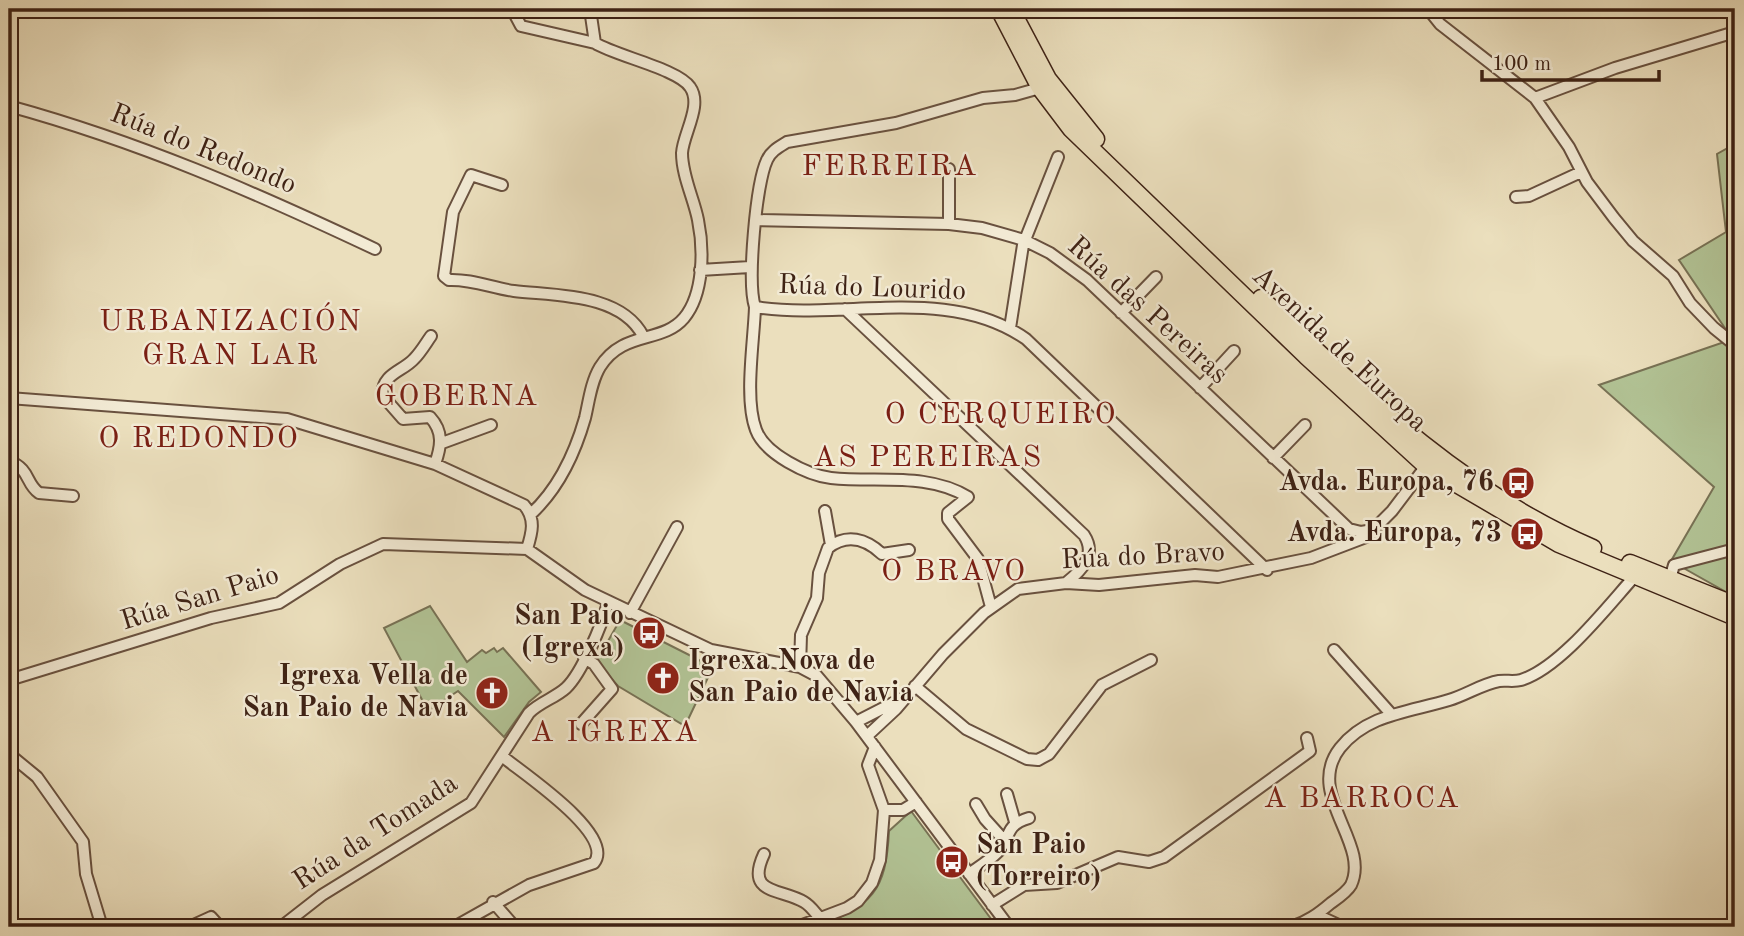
<svg xmlns="http://www.w3.org/2000/svg" width="1744" height="936" font-family="'Old Standard TT',serif">
<style>
.green{fill:#b2c395;stroke:#787255;stroke-width:2}
.lines{fill:none;stroke-linecap:round;stroke-linejoin:round}
.minor-casing{stroke:#69513f;stroke-width:14}
.primary-casing{stroke:#3e2215;stroke-width:19}
.minor{stroke:#f2ead4;stroke-width:10}
.primary{stroke:#ebdfbd;stroke-width:16}
.labels{text-anchor:middle;dominant-baseline:central;stroke-width:5;stroke-linejoin:round;paint-order:stroke}
.street-label{font-size:28px;fill:#3e2215;stroke:#f2ead4}
.poi-label{font-size:28px;font-weight:bold;fill:#3e2215;stroke:#f2ead4;text-anchor:end}
.neighbourhood-label{font-size:30px;letter-spacing:2px;fill:#7a1f14;stroke:#f2ead4}
</style>
<rect width="100%" height="100%" fill="#ebdfbd"/>
<filter id="stains"><feTurbulence type="fractalNoise" baseFrequency=".00286" numOctaves="4"/><feColorMatrix values="0 0 0 0 .2 0 0 0 0 .09 0 0 0 0 .02 0 0 0 .5 -.17"/></filter>
<radialGradient id="worn" r=".72"><stop offset=".6" stop-color="#630" stop-opacity="0"/><stop offset="1" stop-color="#630" stop-opacity=".3"/></radialGradient>
<path class="green" d="M1735,144V343L1679,260L1726,232L1717,154Z
M1730,340L1735,353V597L1671,561L1714,487L1599,385Z
M430,606L467,662L482,650L486,653L494,648L497,652L503,648L541,692L529,702L504,737L458,691L428,711L384,628Z
M620,620L713,667L685,726L618,686L596,662Z
M911,811L997,927H817C872,905 886,892 889,831Z"/>
<g class="lines">
<defs>
<path id="minor" d="M512,9L521,26L595,43
M1271,9L1291,12L1295,9
M1428,9L1440,24L1535,98L1569,147L1587,182L1614,218L1633,241L1673,276L1690,303L1714,328L1735,345
M1535,98L1615,68L1735,32
M9,106C140,142 252,191 375,249
M502,185L471,175L453,212L444,276L449,280C472,279 492,288 514,291C555,296 621,293 643,336
M1516,197L1529,196L1581,172
M756,220L949,224L982,228L1024,240L1050,253L1087,280L1349,529L1361,532L1373,530
M949,224V169
M700,270L750,267
M755,307C844,321 947,284 1026,339L1267,570
M845,309L1084,535C1097,555 1082,570 1066,583
M1121,313L1156,277
M1010,328L1023,245L1058,157
M431,336C426,343 421,352 414,359C402,372 383,373 382,395L403,419L430,417C444,432 441,447 435,464
M1200,388L1234,351
M9,398L287,419L435,464L524,505C536,519 532,533 527,549
M442,443L491,425
M1273,458L1305,425
M9,461C31,470 25,483 39,493L73,496
M825,511L831,545
M531,514C558,489 575,453 585,418C589,401 591,382 600,367C623,330 662,344 684,318C704,294 704,249 698,220C694,199 682,176 682,153C683,134 703,105 690,87C678,69 616,56 595,43L590,9
M1670,579L1674,565L1735,549
M991,607L978,559L948,519V513L968,497C927,472 877,483 831,478C807,475 765,454 756,430C744,399 754,341 755,307C747,282 756,183 767,160C771,151 779,147 787,142L896,123L983,98L1015,95L1040,88
M630,613L677,527
M1334,650L1392,715
M800,667L801,635L817,598L819,573L828,548C847,533 866,539 882,554L909,550
M9,680L211,618L279,603L340,564L383,544L527,549L585,590L711,650L800,667L817,676L856,722L1009,927
M915,686L966,729L1027,759L1038,760L1049,754L1102,685L1151,660
M856,722L903,698
M581,724L612,689L594,664L584,658
M867,736L896,709L943,654L984,613L1018,589L1066,583L1099,585L1195,575L1218,577L1311,558L1366,537L1392,511L1426,466
M9,754L37,777L83,842L86,874L102,927
M1007,794L1015,822
M976,804L985,819L1003,839
M884,810H903L916,802
M764,854C745,895 780,888 804,902C811,906 815,913 820,918
M969,874C978,867 1000,854 1004,844C1010,829 1012,823 1029,818
M493,902L515,927
M992,905L1024,885L1057,883L1118,857L1149,862L1164,857L1310,751L1307,738
M1317,915L1343,927
M189,927L211,917L220,927
M281,927L322,895L471,803L529,713C540,702 555,698 566,688C582,673 602,624 608,603
M454,927L529,885L594,863C616,835 524,774 503,757
M797,927L847,908L858,901L872,883L880,860L884,810L868,765L875,747
M1291,927C1307,922 1318,914 1331,903C1338,898 1347,892 1351,885C1371,843 1304,794 1340,748C1367,714 1410,712 1449,700C1466,695 1482,684 1499,681C1506,680 1514,682 1521,680C1560,668 1607,607 1634,577"/>
<path id="primary" d="M999,9L1040,88L1071,129L1306,356L1426,466L1559,544L1735,617
M1011,9L1048,79L1096,139
M1261,298C1362,394 1462,492 1593,548
M1630,563L1735,605"/>
</defs>
<use href="#minor" class="minor-casing"/>
<use href="#primary" class="primary-casing"/>
<use href="#minor" class="minor"/>
<use href="#primary" class="primary"/>
</g>
<defs>
<symbol id="bus-disc" viewBox="-11 -11 22 22"><circle r="9.5" fill="#8f2418" stroke="#f2ead4"/><path d="M-5-6H5V4H4V6H2V4H-2V6H-4V4H-5ZM-3.5-4V0h7V-4ZM-3.5 1.2v1.5H-2V1.2ZM2 1.2v1.5H3.5V1.2Z" fill="#fff"/></symbol>
<symbol id="church-disc" viewBox="-11 -11 22 22"><circle r="9.5" fill="#8f2418" stroke="#f2ead4"/><path d="M-1.2-6h2.4v3.5h3.3v2.4h-3.3V6h-2.4V-.1h-3.3v-2.4h3.3Z" fill="#fff"/></symbol>
</defs>
<g fill-rule="evenodd">
<use href="#bus-disc" x="1499" y="464" width="38" height="38"/>
<use href="#bus-disc" x="1508" y="515" width="38" height="38"/>
<use href="#bus-disc" x="630" y="614" width="38" height="38"/>
<use href="#church-disc" x="644" y="659" width="38" height="38"/>
<use href="#church-disc" x="473" y="674" width="38" height="38"/>
<use href="#bus-disc" x="933" y="843" width="38" height="38"/>
</g>
<g class="labels">
<g class="street-label">
<text transform="translate(203 150) rotate(22)">Rúa do Redondo</text>
<text transform="translate(872 289) rotate(2)">Rúa do Lourido</text>
<text transform="translate(1147 311) rotate(42)">Rúa das Pereiras</text>
<text transform="translate(1339 350) rotate(43)">Avenida de Europa</text>
<text transform="translate(1143 557) rotate(-3)">Rúa do Bravo</text>
<text transform="translate(200 599) rotate(-17)">Rúa San Paio</text>
<text transform="translate(376 833) rotate(-33)">Rúa da Tomada</text>
</g>
<g class="poi-label">
<text x="1494" y="483">Avda. Europa, 76</text>
<text x="1502" y="534">Avda. Europa, 73</text>
<text x="624" y="617">San Paio<tspan x="624" dy="32">(Igrexa)</tspan></text>
<text x="688" y="662" text-anchor="start">Igrexa Nova de<tspan x="688" dy="32">San Paio de Navia</tspan></text>
<text x="468" y="677">Igrexa Vella de<tspan x="468" dy="32">San Paio de Navia</tspan></text>
<text x="976" y="846" text-anchor="start">San Paio<tspan x="976" dy="32">(Torreiro)</tspan></text>
</g>
<g class="neighbourhood-label">
<text x="890" y="167">FERREIRA</text>
<text x="231" y="322">URBANIZACIÓN<tspan x="231" dy="34">GRAN LAR</tspan></text>
<text x="457" y="397">GOBERNA</text>
<text x="1001" y="415">O CERQUEIRO</text>
<text x="199" y="439">O REDONDO</text>
<text x="928" y="458">AS PEREIRAS</text>
<text x="954" y="572">O BRAVO</text>
<text x="615" y="733">A IGREXA</text>
<text x="1362" y="799">A BARROCA</text>
</g>
</g>
<rect width="1744" height="936" fill="none" stroke="#ebdfbd" stroke-width="35"/>
<rect x="10" y="10" width="1723" height="915" fill="none" stroke="#3e2215" stroke-width="3.5"/>
<rect x="18" y="18" width="1709" height="901" fill="none" stroke="#3e2215" stroke-width="2"/>
<path d="M1482 70v10h177v-10" fill="none" stroke="#3e2215" stroke-width="3.5"/>
<text x="1492" y="70" font-size="21" fill="#3e2215" stroke="#f2ead4" stroke-width="5" paint-order="stroke">100 m</text>
<rect width="100%" height="100%" filter="url(#stains)"/>
<rect width="100%" height="100%" fill="url(#worn)"/>
</svg>
